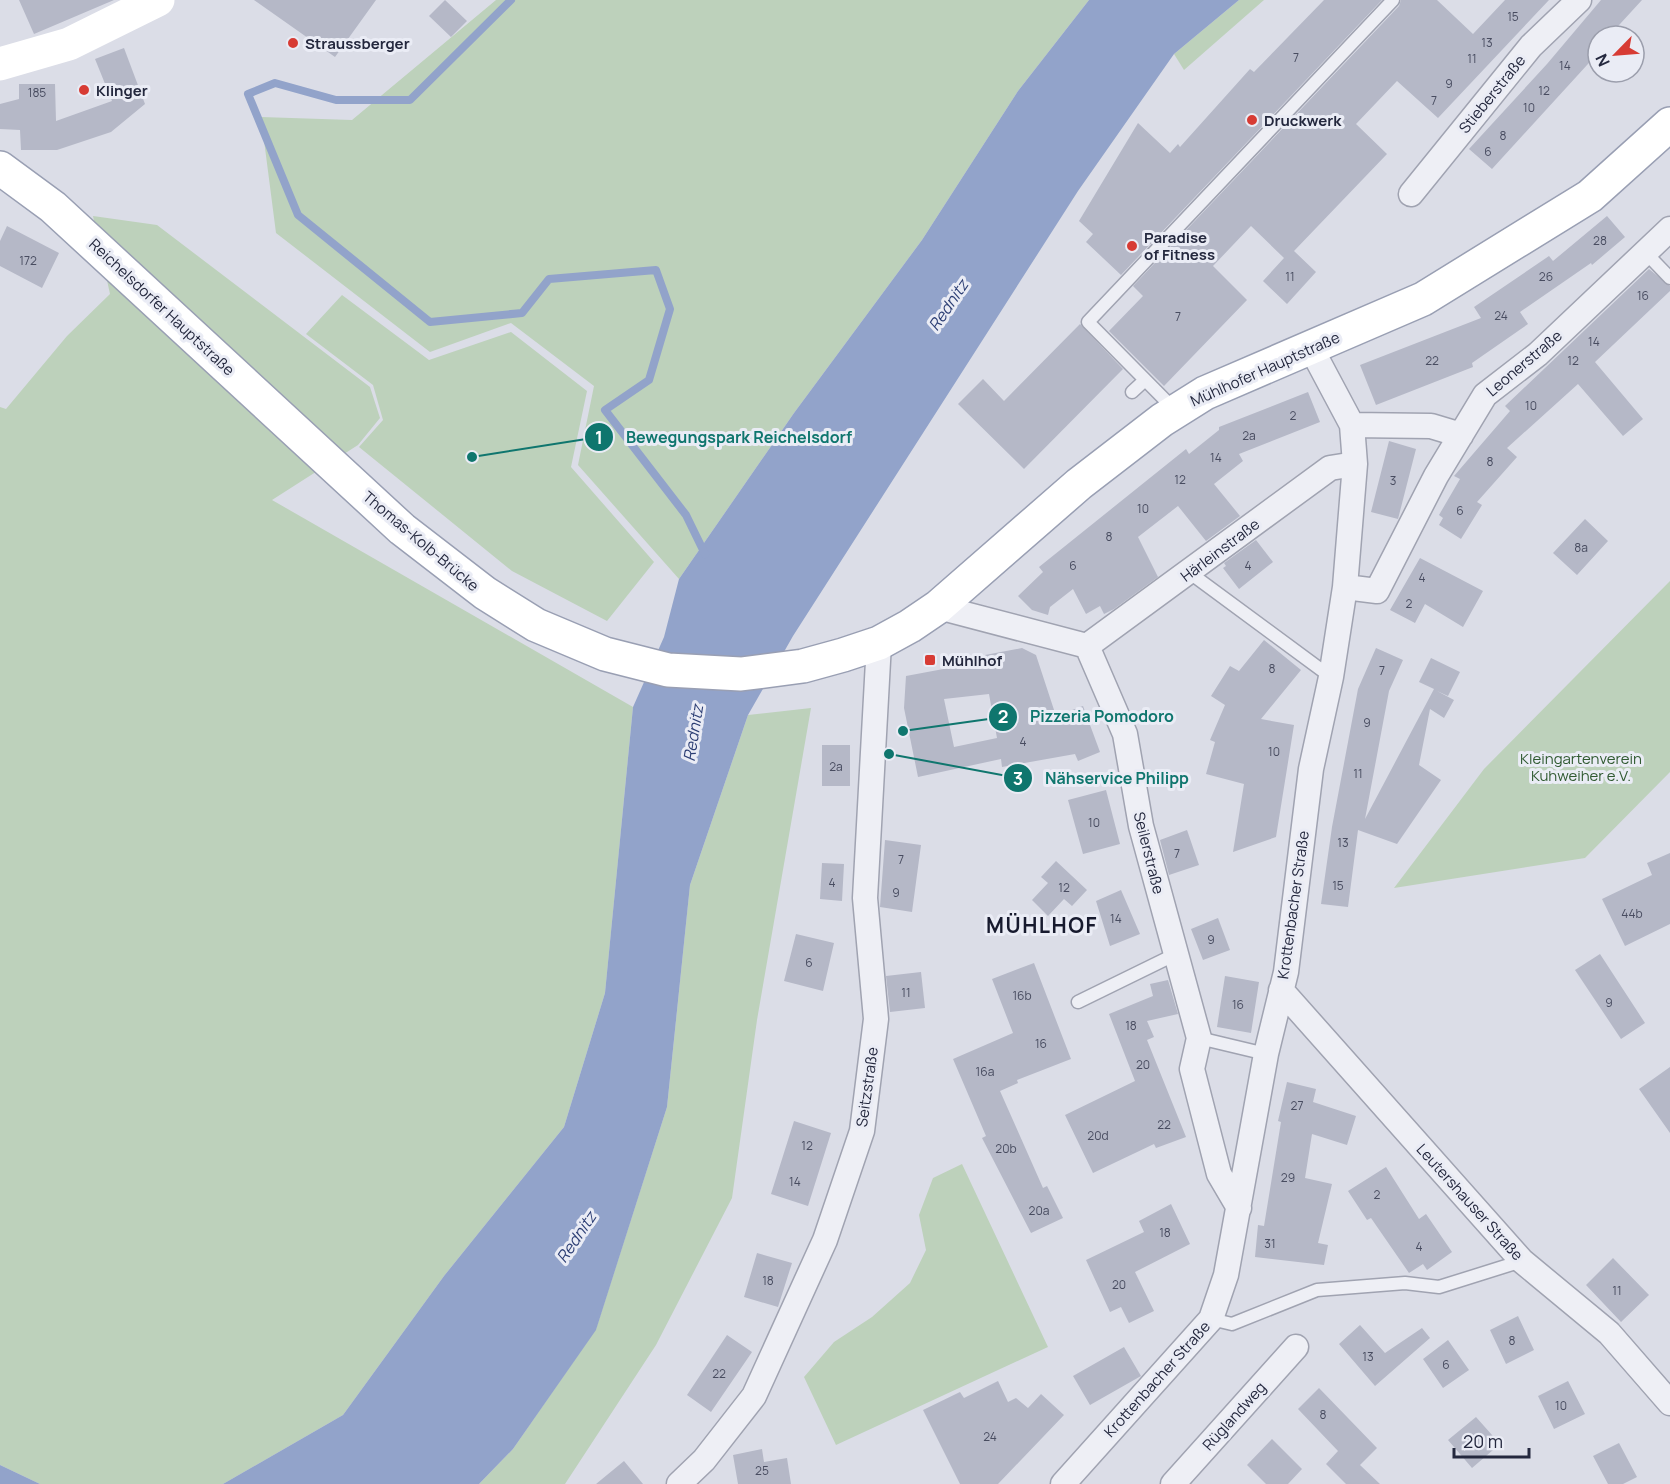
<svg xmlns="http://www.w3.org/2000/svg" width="1670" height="1484" font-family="Manrope,sans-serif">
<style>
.green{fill:#bdd1bb}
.water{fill:#92a3ca}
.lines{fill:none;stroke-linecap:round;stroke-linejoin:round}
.stream{stroke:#92a3ca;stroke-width:8}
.building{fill:#b5b8c7;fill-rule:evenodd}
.service-casing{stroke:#a0a3b1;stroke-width:15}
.minor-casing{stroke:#a0a3b1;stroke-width:27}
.primary-casing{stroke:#999fb3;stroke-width:36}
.service{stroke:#eeeff5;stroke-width:12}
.minor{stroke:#eeeff5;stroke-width:24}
.secondary{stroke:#fff;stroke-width:33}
.primary{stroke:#fff;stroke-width:33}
.poi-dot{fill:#d73b34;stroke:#eaecf5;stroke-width:2}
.labels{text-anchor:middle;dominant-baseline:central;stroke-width:6;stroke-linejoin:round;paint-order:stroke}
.number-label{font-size:12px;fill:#484c60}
.poi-label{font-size:15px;font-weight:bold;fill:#24283e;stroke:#eaecf5;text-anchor:start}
.street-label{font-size:15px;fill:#24283e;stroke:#eaecf5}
.park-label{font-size:15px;fill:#305a31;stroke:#eaecf5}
.water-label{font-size:16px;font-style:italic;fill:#2c3e74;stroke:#eaecf5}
.district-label{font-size:21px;font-weight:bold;letter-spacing:1.5px;fill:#171a2e;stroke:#eaecf5}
.leader{fill:none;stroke:#0f766e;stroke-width:2}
.callout-dot{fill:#0f766e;stroke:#eaecf5;stroke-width:2}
.mark-label{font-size:18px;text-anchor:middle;font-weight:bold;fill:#fff}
.callout-label{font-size:16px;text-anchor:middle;font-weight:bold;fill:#0f766e;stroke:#eaecf5;stroke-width:6;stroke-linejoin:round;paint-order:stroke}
</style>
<rect width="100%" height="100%" fill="#dbdde7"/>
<path class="green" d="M496,0H1089L1018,91L922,240L794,413L679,579L578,465L594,386L511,323L430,352L276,233L261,117L352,120Z
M1239,0H1264L1184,70L1174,54Z
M93,216L157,225L370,387L380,418L358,445L272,500L633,707L605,993L564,1127L444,1276L343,1415L223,1484H40L0,1465V407L6,409L67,336L110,294Z
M342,295L429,360L511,332L587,391L571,467L654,562L607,621L512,571L359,447L383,420L373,385L306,334Z
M1670,581V772L1585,858L1394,888L1484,769Z
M811,708L757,1020L732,1198L656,1345L565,1484H479L513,1449L596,1329L667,1107L690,885L748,715Z
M962,1164L1048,1347L836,1445L804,1377L834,1342L872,1317L910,1283L926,1250L919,1215L933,1178Z"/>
<path class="water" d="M1089,0H1239L1174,54L1078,191L793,636L748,715L690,885L667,1107L596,1330L513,1449L479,1484H223L343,1415L444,1276L564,1127L605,993L633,707L664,637L679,579L794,413L922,240L1018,91Z
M0,1465L40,1484H0Z"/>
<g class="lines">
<path class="stream" d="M511,0L410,100H336L275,83L248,94L298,215L430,322L522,313L549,279L656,270L670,309L649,380L605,410L686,515L705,554"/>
</g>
<path class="building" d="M19,0H114L34,34Z
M254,0H376L335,57Z
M445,0L467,21L451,37L429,16Z
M1324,0H1382L1121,275L1086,242L1093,234L1079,221L1138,123L1170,153L1178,144L1180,147L1250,69L1254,72Z
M1401,0H1437L1473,34L1505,0H1549L1438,118L1397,81L1356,124L1387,154L1294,251L1316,272L1287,304L1263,281L1284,258L1251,226L1213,266L1247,300L1164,386L1109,331L1143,296L1133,286L1399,6Z
M1601,0H1642L1609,36H1598V53L1492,169L1469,149L1547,64Z
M124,48L145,104L111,132L57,150H21L20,130L0,129V104L19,99V84H55L56,121L112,101L95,59Z
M1607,216L1625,237L1592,265L1591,263L1520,312L1528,324L1472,363L1473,367L1376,405L1360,365L1481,318L1474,307L1549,256L1553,261Z
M7,226L59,253L42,288L0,266V241Z
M1649,269L1670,286V291L1595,362L1643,419L1623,436L1578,384L1507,448L1517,457L1477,502L1482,505L1461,539L1439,525L1443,518L1439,515L1460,479L1454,476L1510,411L1505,406Z
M1080,324L1123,369L1024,469L958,404L983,379L1004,401Z
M1308,392L1320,422L1239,454L1243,461L1214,484L1240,516L1206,541L1178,506L1138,537L1158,577L1114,609L1104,614L1100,606L1086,614L1073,589L1050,607L1048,615L1032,610L1018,596L1043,572L1039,567L1186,449L1189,454L1219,430V427Z
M1389,441L1416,449L1398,519L1371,512Z
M1585,519L1608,541L1577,575L1553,553Z
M1256,540L1273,562L1239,589L1223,568L1226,566L1224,563Z
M1420,558L1483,591L1463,627L1425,604L1415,623L1390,610Z
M1264,640L1301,670L1261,719L1294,725L1276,837L1233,852L1244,784L1206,774L1215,742L1210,740L1225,705L1211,696L1230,666L1239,671Z
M1022,648L1036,655L1056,716L1083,706L1100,752L1078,761L1075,754L1002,767L1001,759L918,777L904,708L906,676L986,661L985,655ZM989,694L997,738L954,747L944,699Z
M1376,648L1403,660L1389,691L1365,819L1434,689L1419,682L1431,658L1460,672L1448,696L1437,691L1454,700L1444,718L1430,709L1419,765L1441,780L1397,844L1358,830L1348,907L1321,904L1332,827L1358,689Z
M822,745H850V786H822Z
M1106,790L1120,844L1083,854L1068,800Z
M1187,830L1199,865L1169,875L1160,840Z
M885,840L921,845L912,912L880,907Z
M1670,853V924L1625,946L1602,899L1652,875L1647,863Z
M1056,861L1087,890L1072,906L1064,899L1048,916L1032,900L1048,883L1041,877Z
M822,863L844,864L842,901L820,899Z
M1121,890L1140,934L1110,946L1096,901Z
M1218,918L1230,950L1203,960L1191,929Z
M796,934L834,943L823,991L784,981Z
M1600,954L1645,1023L1621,1039L1575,970Z
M1034,963L1071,1059L1017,1080L1018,1083L1000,1091L1043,1188L1047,1186L1063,1218L1031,1233L982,1138L986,1136L953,1059L1013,1033L992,979Z
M921,972L925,1008L890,1012L886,976Z
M1225,976L1259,982L1251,1033L1217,1027Z
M1168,980L1178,1014L1147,1021L1154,1037L1147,1040L1186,1137L1156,1148L1154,1144L1093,1173L1065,1115L1135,1081L1109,1014L1153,996L1150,984Z
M1670,1067V1133L1639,1089Z
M1287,1082L1316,1089L1313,1102L1356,1116L1347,1145L1312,1134L1305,1178L1332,1184L1318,1243L1328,1245L1324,1265L1255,1257L1258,1225L1264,1226L1281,1122L1278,1121Z
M794,1121L831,1133L808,1206L771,1194Z
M1386,1167L1419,1219L1426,1214L1452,1252L1427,1270L1423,1264L1409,1273L1371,1218L1367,1220L1348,1191Z
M1171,1204L1190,1244L1135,1272L1154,1311L1129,1323L1121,1307L1110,1312L1086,1260L1144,1232L1139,1221Z
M757,1253L792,1263L778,1307L744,1297Z
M1613,1258L1649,1295L1621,1322L1586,1285Z
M1518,1316L1534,1350L1506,1364L1490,1330Z
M1360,1325L1385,1353L1422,1328L1430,1338L1375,1386L1339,1344Z
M727,1335L752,1352L711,1412L687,1395Z
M1448,1340L1469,1370L1443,1388L1423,1359Z
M1124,1347L1141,1376L1090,1405L1073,1376Z
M998,1381L1008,1402L1016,1398L1028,1408L1041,1394L1064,1415L998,1484H960L923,1410L960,1392L964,1398Z
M1568,1381L1585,1414L1554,1429L1538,1396Z
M1319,1388L1377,1448L1360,1465L1380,1484H1346L1326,1464L1338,1451L1298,1409Z
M1476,1417L1500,1444L1472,1468L1448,1440Z
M1272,1439L1302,1469L1288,1484H1266L1247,1465Z
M1619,1443L1637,1477L1623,1484H1608L1593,1456Z
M762,1449L764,1462L787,1458L791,1484H738L733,1455Z
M624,1461L643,1484H596Z"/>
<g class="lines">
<defs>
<path id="service" d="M1645,252L1670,278
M1132,392L1145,380
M1175,410L1088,322L1393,0
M1190,573L1331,677
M1078,1002L1176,954
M1199,1038L1266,1054
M1211,1319L1232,1324L1317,1290L1405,1283L1439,1287L1522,1261"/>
<path id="minor" d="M1411,194L1531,46L1579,0
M1352,425L1431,426L1461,435
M1345,587L1377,591L1436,476L1485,395L1538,354L1670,229
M938,607L1087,646
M1087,646L1125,734L1141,826L1199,1038L1192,1069L1219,1174L1239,1208
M1087,646L1330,468L1355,464
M1281,990L1522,1261L1609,1333L1670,1403
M679,1484L704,1460L754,1396L825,1240L862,1131L876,1019L865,898L879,643
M1063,1484L1211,1319L1226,1275L1266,1054L1286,972L1311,769L1331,677L1345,587L1355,464L1352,425L1311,348
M1173,1484L1296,1347"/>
<path id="primary" d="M0,168L53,207L402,529L485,593L536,625L605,654L668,670L741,674L803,666L843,655L879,643L910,626L938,607L1079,484L1162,420L1205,393L1423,299L1590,196L1670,124"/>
</defs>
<use href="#service" class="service-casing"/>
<use href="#minor" class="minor-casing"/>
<use href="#primary" class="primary-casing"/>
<use href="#service" class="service"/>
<use href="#minor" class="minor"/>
<path class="secondary" d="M0,64L69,44L158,0"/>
<use href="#primary" class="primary"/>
</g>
<g class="poi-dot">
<circle cx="293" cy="43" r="6"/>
<circle cx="84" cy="90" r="6"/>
<circle cx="1252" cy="120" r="6"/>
<circle cx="1132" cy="246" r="6"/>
<rect x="924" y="654" width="12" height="12" rx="3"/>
</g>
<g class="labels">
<g class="number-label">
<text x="1513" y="16">15</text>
<text x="1487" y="42">13</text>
<text x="1296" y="57">7</text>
<text x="1472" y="58">11</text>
<text x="1565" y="65">14</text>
<text x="1449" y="83">9</text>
<text x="1544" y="90">12</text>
<text x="37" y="92">185</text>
<text x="1434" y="100">7</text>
<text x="1529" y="107">10</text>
<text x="1503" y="135">8</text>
<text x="1488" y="151">6</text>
<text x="1600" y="240">28</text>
<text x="28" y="260">172</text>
<text x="1290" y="276">11</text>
<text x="1546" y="276">26</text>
<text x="1643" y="295">16</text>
<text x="1501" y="315">24</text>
<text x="1178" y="316">7</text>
<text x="1594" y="341">14</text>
<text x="1432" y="360">22</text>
<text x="1573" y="360">12</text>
<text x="1531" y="405">10</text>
<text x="1293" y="415">2</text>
<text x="1249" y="435">2a</text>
<text x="1216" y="457">14</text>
<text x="1490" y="461">8</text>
<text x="1180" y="479">12</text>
<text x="1393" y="480">3</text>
<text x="1143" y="508">10</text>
<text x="1460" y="510">6</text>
<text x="1109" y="536">8</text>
<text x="1581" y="547">8a</text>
<text x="1073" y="565">6</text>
<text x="1248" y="565">4</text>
<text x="1422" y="577">4</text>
<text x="1409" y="603">2</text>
<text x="1272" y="668">8</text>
<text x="1382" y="670">7</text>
<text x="1367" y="722">9</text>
<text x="1023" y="741">4</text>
<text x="1274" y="751">10</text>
<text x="836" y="766">2a</text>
<text x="1358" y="773">11</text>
<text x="1094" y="822">10</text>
<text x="1343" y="842">13</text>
<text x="1177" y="853">7</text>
<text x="901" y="859">7</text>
<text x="832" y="882">4</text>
<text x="1338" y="885">15</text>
<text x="1064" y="887">12</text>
<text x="896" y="892">9</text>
<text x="1632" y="913">44b</text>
<text x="1116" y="918">14</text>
<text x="1211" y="939">9</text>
<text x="809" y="962">6</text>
<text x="906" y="992">11</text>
<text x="1022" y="995">16b</text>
<text x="1609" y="1002">9</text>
<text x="1238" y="1004">16</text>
<text x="1131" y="1025">18</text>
<text x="1041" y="1043">16</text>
<text x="1143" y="1064">20</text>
<text x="985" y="1071">16a</text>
<text x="1297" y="1105">27</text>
<text x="1164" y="1124">22</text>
<text x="1098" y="1135">20d</text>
<text x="807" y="1145">12</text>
<text x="1006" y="1148">20b</text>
<text x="1288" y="1177">29</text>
<text x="795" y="1181">14</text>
<text x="1377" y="1194">2</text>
<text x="1039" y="1210">20a</text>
<text x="1165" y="1232">18</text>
<text x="1270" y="1243">31</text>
<text x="1419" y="1246">4</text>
<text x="768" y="1280">18</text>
<text x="1119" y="1284">20</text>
<text x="1617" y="1290">11</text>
<text x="1512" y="1340">8</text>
<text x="1368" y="1356">13</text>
<text x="1446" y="1364">6</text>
<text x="719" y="1373">22</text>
<text x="1561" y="1405">10</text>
<text x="1323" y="1414">8</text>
<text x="990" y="1436">24</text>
<text x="762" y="1470">25</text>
</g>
<g class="poi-label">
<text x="305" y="43">Straussberger</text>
<text x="96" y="90">Klinger</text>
<text x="1264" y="120">Druckwerk</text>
<text x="1144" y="237">Paradise<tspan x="1144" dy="17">of Fitness</tspan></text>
<text x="942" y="660">Mühlhof</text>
</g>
<g class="street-label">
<text transform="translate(1492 94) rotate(-51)">Stieberstraße</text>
<text transform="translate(162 307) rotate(43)">Reichelsdorfer Hauptstraße</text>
<text transform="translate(1524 363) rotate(-40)">Leonerstraße</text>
<text transform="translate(1265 369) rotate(-24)">Mühlhofer Hauptstraße</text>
<text transform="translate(421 541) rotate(40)">Thomas-Kolb-Brücke</text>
<text transform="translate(1220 550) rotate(-37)">Härleinstraße</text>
<text transform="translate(1149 853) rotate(76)">Seilerstraße</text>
<text transform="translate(1293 905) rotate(-82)">Krottenbacher Straße</text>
<text transform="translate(867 1087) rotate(-82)">Seitzstraße</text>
<text transform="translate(1470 1202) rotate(48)">Leutershauser Straße</text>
<text transform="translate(1157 1379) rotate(-48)">Krottenbacher Straße</text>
<text transform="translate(1234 1416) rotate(-48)">Rüglandweg</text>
</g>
<g class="park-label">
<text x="1581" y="758">Kleingartenverein<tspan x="1581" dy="17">Kuhweiher e.V.</tspan></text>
</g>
<g class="water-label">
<text transform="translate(948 305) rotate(-56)">Rednitz</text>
<text transform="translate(693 733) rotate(-81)">Rednitz</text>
<text transform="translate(576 1237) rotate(-56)">Rednitz</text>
</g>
<g class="district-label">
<text x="1042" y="925">MÜHLHOF</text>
</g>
</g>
<path class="leader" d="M472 457L599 437M903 731L1003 717M889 754L1018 778"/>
<g class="callout-dot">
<circle cx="472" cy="457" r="6"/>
<circle cx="903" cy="731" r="6"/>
<circle cx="889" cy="754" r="6"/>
<circle cx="599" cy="437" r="15"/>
<circle cx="1003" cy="717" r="15"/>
<circle cx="1018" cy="778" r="15"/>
</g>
<g class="mark-label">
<text x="599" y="444">1</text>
<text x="1003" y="723">2</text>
<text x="1018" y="785">3</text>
</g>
<g class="callout-label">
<text x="739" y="443">Bewegungspark Reichelsdorf</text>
<text x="1102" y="722">Pizzeria Pomodoro</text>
<text x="1117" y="784">Nähservice Philipp</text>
</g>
<g transform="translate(1616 54) rotate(245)"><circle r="28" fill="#eaecf5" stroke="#9b9eac" stroke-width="1.5"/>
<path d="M0-4.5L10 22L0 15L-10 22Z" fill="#d73b34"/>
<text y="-9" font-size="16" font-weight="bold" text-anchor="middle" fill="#24283e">N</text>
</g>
<path d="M1454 1448v9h75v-9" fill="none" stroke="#24283e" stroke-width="3"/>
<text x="1463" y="1448" font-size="18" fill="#24283e" stroke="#eaecf5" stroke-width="4.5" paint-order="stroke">20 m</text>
</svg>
